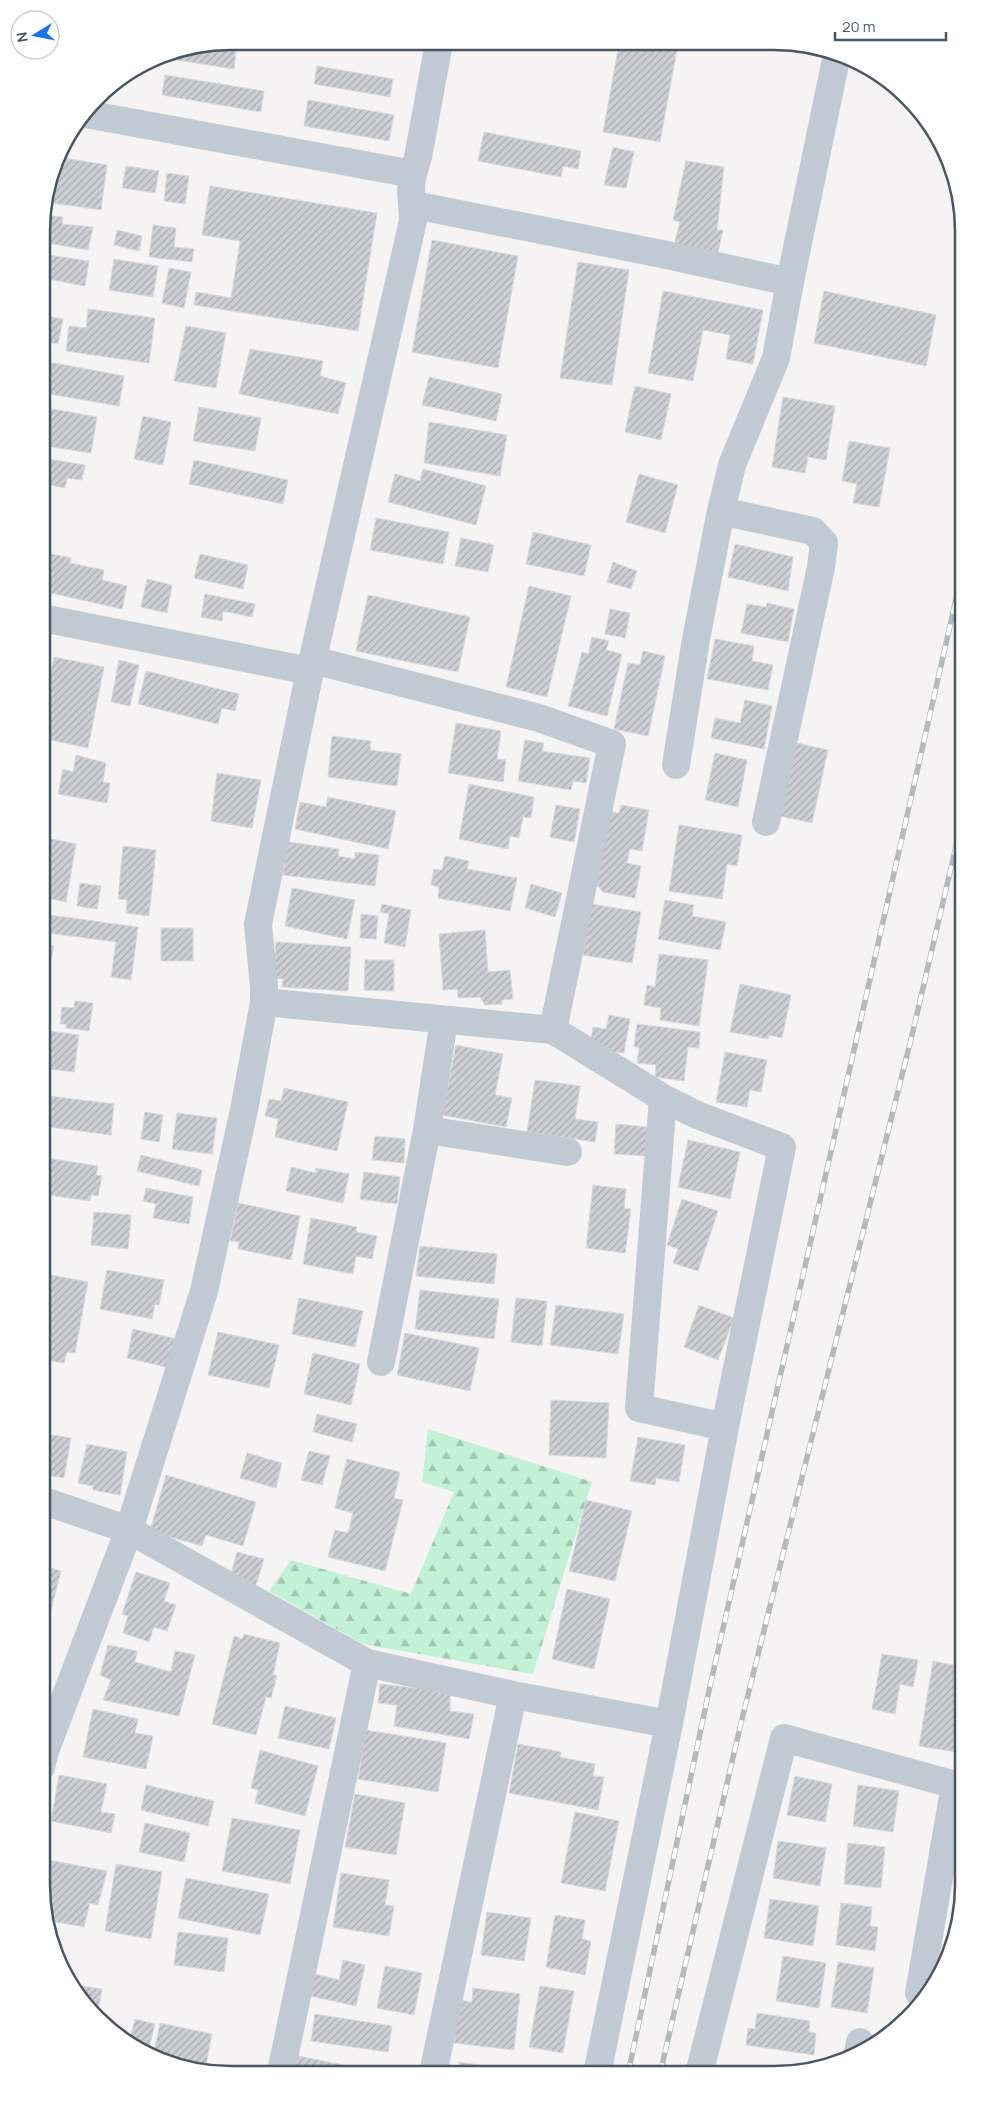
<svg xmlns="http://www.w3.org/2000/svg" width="1005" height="2116" font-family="Manrope,sans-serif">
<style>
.forest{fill:url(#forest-firs)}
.building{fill:url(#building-hatch);stroke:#d7d9de}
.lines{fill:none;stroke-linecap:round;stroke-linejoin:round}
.minor{stroke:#c1cad2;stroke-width:28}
.rail-casing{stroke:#b5b8bd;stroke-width:5.5}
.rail{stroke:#fff;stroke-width:4;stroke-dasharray:11;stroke-linecap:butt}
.rim{fill:none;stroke:#4a5661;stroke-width:2.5}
</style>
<defs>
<pattern id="forest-firs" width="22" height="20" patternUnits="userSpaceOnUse" patternTransform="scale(1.25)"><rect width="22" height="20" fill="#c3f1d5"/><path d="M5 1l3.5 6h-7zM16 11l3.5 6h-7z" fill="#a0c6b0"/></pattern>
<pattern id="building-hatch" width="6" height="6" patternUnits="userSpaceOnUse" patternTransform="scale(1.25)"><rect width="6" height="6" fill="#cdcfd5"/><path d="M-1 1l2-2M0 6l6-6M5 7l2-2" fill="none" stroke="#a8abb0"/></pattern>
</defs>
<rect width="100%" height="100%" fill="#f5f3f3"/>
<path class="forest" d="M428,1429L592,1482L533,1674L363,1644L269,1591L291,1560L411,1594L454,1492L422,1482Z"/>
<path class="building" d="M229,42L237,43L234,69L177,60L178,52Z
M619,44H678L660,142L603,132Z
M317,66L393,79L390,97L314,84Z
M165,75L264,91L261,112L162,95Z
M308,100L394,115L389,141L304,126Z
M484,132L581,151L578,169L563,166L561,177L478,161Z
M613,147L634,152L626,188L604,185Z
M58,157L107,165L101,210L46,202Z
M686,161L724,167L717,230H723L718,252L674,245L680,222L673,220Z
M126,166L159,171L155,193L122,188Z
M167,173L189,176L185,204L164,201Z
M210,186L377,213L358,331L194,305L196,292L231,298L240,241L202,235Z
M44,215L63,217L62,224L93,227L88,250L42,242V225Z
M153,225L176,228L174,247L194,249L192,262L149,257Z
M117,230L142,236L139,251L114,245Z
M432,240L518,256L498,368L412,352Z
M42,254L89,261L85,286L42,278Z
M114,259L158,266L153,297L109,290Z
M578,262L629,270L612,385L560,378Z
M169,268L191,272L184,308L162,303Z
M663,291L763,310L753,364L726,359L730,335L703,330L693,381L648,373Z
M824,291L936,315L926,366L814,343Z
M88,309L155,318L149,363L66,351L69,326L86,328Z
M42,315L63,319L58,344L42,341Z
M186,326L226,333L216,388L174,381Z
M250,349L323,361L320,376L346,383L338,414L239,394Z
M49,362L124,376L119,406L44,393Z
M429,377L502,394L496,421L422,405Z
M635,386L671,394L661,440L625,432Z
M783,397L835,406L826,460L808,457L805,473L772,467Z
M42,407L97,417L91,453L45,446L49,422L42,421Z
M199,407L261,418L255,451L193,441Z
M143,416L171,422L163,465L134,459Z
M429,422L507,435L500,476L424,463Z
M849,441L890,448L879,507L853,503L857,484L842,481Z
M42,458L85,465L82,480L67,478L65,488L42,483Z
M194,460L288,480L283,504L189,484Z
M423,469L486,486L476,525L388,502L395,474L420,481Z
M639,474L678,485L665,533L626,522Z
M376,518L449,532L443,564L370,550Z
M533,532L591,545L584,576L526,564Z
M461,538L494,545L488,572L455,566Z
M735,544L793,557L788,591L728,577Z
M42,552L71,558L70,563L104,570L102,580L127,586L122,609L42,591Z
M200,554L248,565L243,589L194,578Z
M613,562L637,571L631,589L607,582Z
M147,579L172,585L167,613L141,607Z
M529,586L571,596L547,697L506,687Z
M205,594L255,604L252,617L223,611L222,621L201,617Z
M368,595L470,617L458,672L356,651Z
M767,603L794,609L788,642L741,633L747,604L766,607Z
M610,609L630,613L625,638L605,634Z
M592,637L609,641L606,650L622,654L607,716L568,706L582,652L588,654Z
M715,639L754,646L752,661L773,665L768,690L707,679Z
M643,651L665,656L648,736L614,729L628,663L640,665Z
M54,657L104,667L88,748L42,738V714Z
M119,660L139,665L130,706L111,702Z
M146,671L239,694L235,711L222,708L218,724L138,704Z
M745,700L772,706L764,749L711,738L715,718L740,723Z
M456,723L501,731L497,759L506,760L503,782L448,773Z
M332,736L371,741L370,750L401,754L397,786L328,777Z
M525,740L544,743L542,751L590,758L586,783L573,781L571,790L518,781Z
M797,743L828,750L812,823L780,816Z
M715,753L747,760L738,807L705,800Z
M76,755L106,763L103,782L110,783L107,803L58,794L63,769L73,772Z
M217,773L261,780L252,828L211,821Z
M469,784L534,797L531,818L523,817L519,838L510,836L508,849L459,839Z
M328,797L396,811L388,849L295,829L300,802L326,807Z
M556,805L580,809L574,842L550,837Z
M621,805L649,810L642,851L630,849L627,863L641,866L635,898L603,892L594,881L607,811L619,813Z
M679,825L742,835L737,866L727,864L722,899L669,891Z
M42,837L76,844L66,902L42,897Z
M288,842L339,849L338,856L355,859V852L379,855L375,886L283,875Z
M123,846L156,850L149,916L126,913L127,900L118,899Z
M445,856L469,861L467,869L517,878L510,911L438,898L439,887L431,885L434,869L442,870Z
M80,883L101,886L97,909L77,906Z
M531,884L562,893L555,917L525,908Z
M292,888L355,900L347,939L285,926Z
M665,900L694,905L692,916L726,922L720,950L658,939Z
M382,904L411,910L405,947L384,943L389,914L380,912Z
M591,904L641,912L632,963L583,955Z
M42,914L138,927L131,980L111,977L116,942L41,932Z
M361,914L378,916L376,939L360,938Z
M161,928H193V961H161Z
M485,930L488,972L510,970L513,999L502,1000V1004L485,1005L480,997L458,998L457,989L443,990L439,934Z
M276,942L351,947L348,991L282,987L283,979L274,978Z
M41,944L54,946L50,965L41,964Z
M659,954L708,960L699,1026L660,1020L661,1008L644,1005L647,985L655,987Z
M365,960H394V991L364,990Z
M740,984L791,995L782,1038L769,1035L768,1039L730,1032Z
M75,1001L93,1003L89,1031L66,1028V1024H60L62,1007L74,1008Z
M609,1015L630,1019L624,1053L590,1048L593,1027L606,1029Z
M637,1024L700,1032L699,1048L688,1047L684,1081L655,1077L656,1065L637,1063L639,1047H634Z
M41,1030L79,1035L74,1072L41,1068Z
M456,1045L503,1054L495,1095L512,1098L506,1127L442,1115Z
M725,1052L767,1060L761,1092L750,1090L747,1107L716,1102Z
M535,1080L580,1086L575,1119L598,1122L595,1142L527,1132Z
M284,1088L348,1102L337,1151L275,1137L278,1119L265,1116L269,1099L281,1101Z
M41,1095L114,1104L111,1135L41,1126Z
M145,1112L163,1115L159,1142L141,1139Z
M177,1113L217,1118L212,1154L172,1149Z
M616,1124L647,1127L645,1156L614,1154Z
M375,1136L405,1139L404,1163L372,1160Z
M688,1140L740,1152L730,1199L678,1187Z
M141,1155L202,1170L199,1186L137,1171Z
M41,1157L98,1166L96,1175L102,1176L98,1196L91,1195L90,1201L41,1194Z
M291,1167L316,1173V1168L349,1174L343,1203L286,1191Z
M364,1172L400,1177L397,1204L360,1199Z
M593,1185L626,1189L624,1208L631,1209L625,1253L586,1248Z
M146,1188L193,1197L189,1224L153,1218L156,1204L143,1201Z
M682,1199L718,1211L698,1271L673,1263L678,1249L667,1245Z
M238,1203L300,1216L291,1260L238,1249L239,1242L230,1241Z
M41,1211H46L41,1242Z
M94,1212L131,1215L128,1249L91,1245Z
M311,1218L357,1227L356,1232L377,1236L372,1259L356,1256L353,1274L303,1264Z
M420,1246L497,1254L494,1284L416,1276Z
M107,1270L164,1280L159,1305L155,1304L152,1319L100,1309Z
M41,1273L88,1282L75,1353L67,1352L64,1363L41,1359Z
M420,1290L499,1299L494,1339L415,1329Z
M299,1298L363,1311L355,1347L292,1334Z
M516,1298L547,1301L542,1346L511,1342Z
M556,1305L624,1314L618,1354L550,1345Z
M699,1305L734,1318L718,1360L684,1347Z
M133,1329L177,1339L171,1368L127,1358Z
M218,1332L279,1345L269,1388L208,1375Z
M405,1333L479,1348L470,1391L397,1375Z
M313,1353L360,1364L351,1405L304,1394Z
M551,1400L609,1403L606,1458L549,1455Z
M317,1414L357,1424L352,1442L313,1432Z
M41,1433L71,1438L64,1478L41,1474Z
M638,1437L685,1445L679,1482L656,1478L655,1485L630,1481Z
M87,1444L127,1452L120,1495L93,1490V1486L78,1483Z
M309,1451L330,1456L322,1485L301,1480Z
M247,1453L282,1463L276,1488L240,1478Z
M347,1459L400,1472L394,1498L403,1500L385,1571L328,1557L335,1530L348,1533L353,1513L335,1508Z
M166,1475L256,1502L243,1546L206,1535L202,1546L150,1531Z
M586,1500L632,1511L615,1581L569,1571Z
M963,1516V1554L955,1552Z
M237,1552L264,1559L256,1585L230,1578Z
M41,1565L61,1571L51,1610L45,1608L41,1619Z
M136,1572L170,1583L164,1601L176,1605L167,1631L154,1627L149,1642L123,1633L128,1616L122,1614Z
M567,1589L610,1599L594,1669L552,1659Z
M244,1634L280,1643L273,1675H277L271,1698L266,1697L256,1735L212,1724L234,1636L242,1639Z
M108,1645L137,1651L135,1662L171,1672L175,1651L195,1655L179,1716L103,1700L111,1680L100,1675Z
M882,1654L918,1660L913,1687L900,1684L895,1714L872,1709Z
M933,1661L963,1667V1753L919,1746Z
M415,1681L438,1686V1693L450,1694V1711L474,1714L469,1739L394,1726L397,1705L378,1703L380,1684L414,1688Z
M285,1706L336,1718L329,1749L278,1738Z
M93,1709L138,1719L135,1733L153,1736L146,1769L83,1757Z
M366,1730L446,1743L438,1792L358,1779Z
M518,1744L561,1752L560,1757L595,1764L593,1776L604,1777L598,1810L509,1793Z
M260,1750L318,1766L305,1816L255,1803L258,1790L251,1788Z
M59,1775L107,1784L101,1812L115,1814L111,1833L51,1821Z
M795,1776L832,1784L825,1822L787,1815Z
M146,1785L214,1801L208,1826L141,1810Z
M858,1785L899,1791L893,1832L853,1826Z
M355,1794L405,1803L396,1855L345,1847Z
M575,1812L619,1821L605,1891L561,1883Z
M232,1818L300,1830L290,1884L222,1871Z
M145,1823L190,1833L184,1862L139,1852Z
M778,1841L826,1848L820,1886L773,1878Z
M848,1843L885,1847L881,1888L844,1884Z
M49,1860L107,1871L98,1905L90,1903L84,1927L46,1920L41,1885V1868L48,1869Z
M116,1864L162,1872L151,1939L105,1931Z
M341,1873L389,1880L385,1905L394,1906L389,1936L333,1927Z
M186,1878L269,1894L260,1935L178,1918Z
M770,1899L819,1906L813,1946L764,1938Z
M841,1903L872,1907L870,1926L878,1927L875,1951L836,1945Z
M487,1912L531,1918L524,1961L481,1955Z
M555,1915L585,1920L582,1939L591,1941L585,1975L546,1967Z
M178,1932L228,1938L224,1972L174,1965Z
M783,1956L826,1963L819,2008L776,2001Z
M343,1960L365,1965L356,2006L306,1995L311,1973L339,1980Z
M838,1962L874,1968L867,2013L831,2007Z
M385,1966L422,1973L414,2015L377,2008Z
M70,1984L102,1989L97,2017Z
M540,1986L574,1991L563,2053L529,2047Z
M473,1988L520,1994L514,2050L454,2043L459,2000L472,2002Z
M757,2013L810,2021L809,2032L816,2033L814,2055L746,2045L748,2028L755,2029Z
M315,2014L392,2026L388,2052L311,2041Z
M135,2019L155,2024L149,2048L129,2043Z
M160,2023L212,2034L205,2071H194L153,2057Z
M294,2055L367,2070L366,2072H291Z
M459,2062L506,2069L505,2073H458Z
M756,2068L793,2072L756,2075Z"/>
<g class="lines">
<path class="minor" d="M86,114L413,174
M414,205L662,254L790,282
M721,511L813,531L824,543L821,567L766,822
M42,618L310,671
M313,660L539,718L612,744L553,1030
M676,765L696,639L721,511L732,465L776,358L790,282L835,64
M264,1002L553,1030L663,1098L697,1115L782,1147L725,1427L669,1724L597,2074
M663,1098L639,1408L725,1427
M427,1130L568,1152
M381,1362L427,1130L444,1020
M41,1500L129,1530L367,1663L513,1695L669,1724
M41,1767L45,1751L129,1530L204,1291L244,1110L264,1002V987L258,924L310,671L413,221C413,209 411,199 411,188C411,177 415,167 418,157L439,43
M919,1993L955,1785
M858,2053L860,2042
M281,2072L367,1663
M433,2073L513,1695
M699,2074L784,1738L963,1787"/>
<defs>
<path id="rail" d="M628,2074L710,1686L964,564
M660,2074L741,1723L913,1031L964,812"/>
</defs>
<use href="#rail" class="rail-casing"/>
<use href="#rail" class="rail"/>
</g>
<path d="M0 0H1005V2116H0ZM231 50H774A181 181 0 0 1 955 231V1885A181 181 0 0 1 774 2066H231A181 181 0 0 1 50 1885V231A181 181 0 0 1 231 50Z" fill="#fff" fill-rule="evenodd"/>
<path class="rim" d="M231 50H774A181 181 0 0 1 955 231V1885A181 181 0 0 1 774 2066H231A181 181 0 0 1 50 1885V231A181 181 0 0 1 231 50Z"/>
<g transform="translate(35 35) rotate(260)"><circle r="24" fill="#ffffff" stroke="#b7bbc0"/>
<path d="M0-4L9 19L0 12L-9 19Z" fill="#1a73e8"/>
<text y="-8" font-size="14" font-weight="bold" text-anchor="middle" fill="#4a5661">N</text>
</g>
<path d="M835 32v8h111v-8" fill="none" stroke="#4a5661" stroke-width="2.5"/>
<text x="842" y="32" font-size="15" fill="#4a5661" stroke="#ffffff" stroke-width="4" paint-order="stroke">20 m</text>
</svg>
